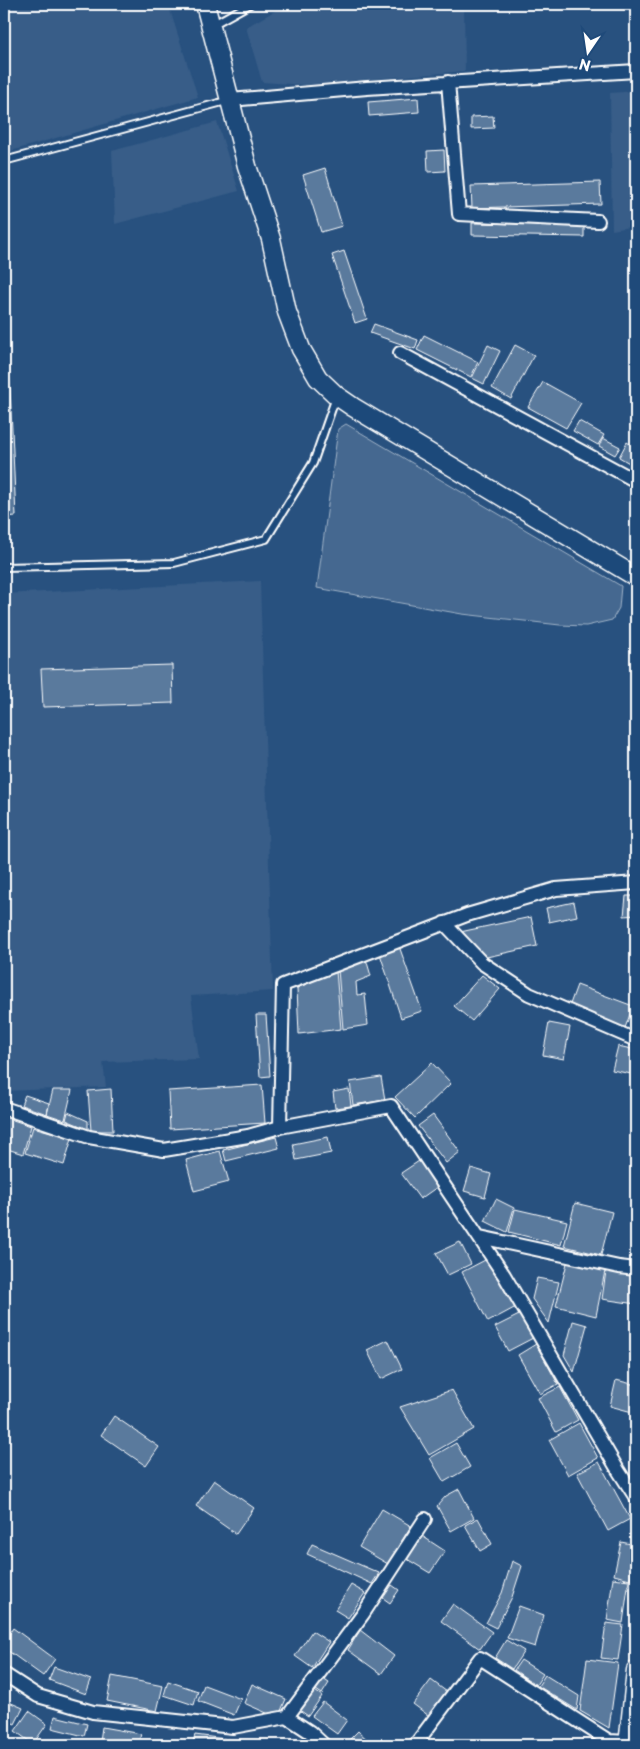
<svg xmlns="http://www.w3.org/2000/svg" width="640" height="1749" font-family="'Playpen Sans',sans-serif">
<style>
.built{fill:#375d88}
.green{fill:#446890;stroke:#a2b4c8}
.building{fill:#5a7a9d;stroke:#fff}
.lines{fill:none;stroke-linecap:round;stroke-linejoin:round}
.lane-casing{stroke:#fff;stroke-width:10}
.street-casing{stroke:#fff;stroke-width:16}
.secondary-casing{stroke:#fff;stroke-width:21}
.lane{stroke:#1f4a7a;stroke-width:6}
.street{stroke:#1f4a7a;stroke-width:12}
.secondary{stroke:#1f4a7a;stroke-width:18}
</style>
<rect width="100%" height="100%" fill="#28517f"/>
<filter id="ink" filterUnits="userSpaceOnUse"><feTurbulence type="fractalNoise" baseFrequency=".02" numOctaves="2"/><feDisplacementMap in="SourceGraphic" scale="10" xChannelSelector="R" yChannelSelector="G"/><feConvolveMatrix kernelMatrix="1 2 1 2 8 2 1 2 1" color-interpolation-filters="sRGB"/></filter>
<g filter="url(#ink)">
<path class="built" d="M4,4H168L198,97L4,153Z
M287,4H464L465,71L305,85L262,82L246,27Z
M636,91V226L612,230L610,93Z
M217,122L239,191L115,224L112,151Z
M260,581L273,991L191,996L199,1059L103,1062L106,1087L4,1091V594Z"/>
<path class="green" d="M346,424L621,586L619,608L612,620L586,626L560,625L462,614L317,588L338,429Z"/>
<path class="building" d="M418,98L419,112L369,116L368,102Z
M493,116L494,128L471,129V117Z
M444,150L445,171L428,172L427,151Z
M325,168L342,226L321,232L303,175Z
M600,182L601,204L472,208L471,186Z
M472,223L584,225V237L472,235Z
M344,251L367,319L355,323L332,255Z
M374,324L418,340L415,349L370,333Z
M424,335L478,362L471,377L417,350Z
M488,345L500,351L484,384L472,378Z
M515,345L534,355L511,399L492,388Z
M4,366H9L16,516L4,517Z
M543,382L581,403L566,428L528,407Z
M579,421L604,435L598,445L573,431Z
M603,438L620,447L615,455L599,446Z
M627,442L636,448V467L619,457Z
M172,665L173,703L43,707L41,669Z
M626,896H636V915L624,916Z
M574,902L577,916L549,922L546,908Z
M531,917L537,946L482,958L460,932Z
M399,946L422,1011L401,1018L380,954Z
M366,959L371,976L356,982L357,995L365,994L368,1025L343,1029L338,970Z
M336,971L341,1029L299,1034L297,988Z
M482,975L500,989L472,1021L454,1006Z
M577,985L633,1006L625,1028L569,1007Z
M256,1015H266L270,1076L260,1077Z
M549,1023L570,1027L564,1059L543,1055Z
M618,1046L636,1050V1075L612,1070Z
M432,1063L451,1083L415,1118L395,1097Z
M381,1077L385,1100L353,1105L350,1082Z
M262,1085L265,1123L170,1129L168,1091Z
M111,1089L113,1131H91L88,1091Z
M349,1089L351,1106L335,1108L333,1092Z
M53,1090H72L65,1120L47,1114Z
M25,1095L49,1103L47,1114L21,1105Z
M68,1112L88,1121V1129L66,1120Z
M433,1115L460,1152L446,1163L418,1126Z
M4,1117L31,1126L23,1154L4,1148Z
M33,1127L72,1138L64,1165L25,1153Z
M276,1137L279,1148L226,1161L223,1150Z
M328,1137L331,1153L296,1160L293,1144Z
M220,1151L229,1182L194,1191L186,1160Z
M422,1159L440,1185L420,1199L401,1173Z
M471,1168L491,1174L485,1197L464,1191Z
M496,1199L514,1208L507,1232L485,1221Z
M575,1203L612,1212L601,1255L564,1246Z
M515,1209L567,1221L561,1245L509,1232Z
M460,1242L471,1264L448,1275L436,1253Z
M489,1258L516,1307L488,1322L462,1272Z
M567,1263L605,1271L596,1316L556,1306Z
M606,1271L636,1276V1304L602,1299Z
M537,1278L559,1282L549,1323L532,1299Z
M521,1314L533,1338L508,1351L495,1327Z
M573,1321L587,1325L574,1372L564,1355Z
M388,1340L402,1369L381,1379L367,1350Z
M536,1344L558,1384L540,1394L518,1355Z
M616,1380L636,1385V1413L610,1406Z
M560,1387L578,1420L556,1432L538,1398Z
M452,1390L474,1429L429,1455L400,1407Z
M114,1416L159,1447L146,1466L101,1435Z
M579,1423L598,1458L568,1475L549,1440Z
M456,1443L470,1467L444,1482L430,1458Z
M599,1462L630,1519L608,1531L577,1473Z
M214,1480L254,1508L236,1534L196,1506Z
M459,1489L474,1518L451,1531L437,1506L446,1496Z
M382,1509L411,1526L388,1564L359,1547Z
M478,1518L492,1544L480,1551L465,1525Z
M422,1536L445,1551L430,1573L407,1559Z
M621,1542L636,1545L630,1579L614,1575Z
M312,1544L379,1573L372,1584L307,1554Z
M512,1561L522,1566L512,1597L496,1628L486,1623L502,1593Z
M613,1578L629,1580L623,1623L607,1620Z
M351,1585L365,1593L348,1618L335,1610Z
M392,1585L399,1590L390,1603L383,1598Z
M453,1604L492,1632L480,1649L441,1621Z
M519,1606L544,1615L535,1647L507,1638Z
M4,1621L9,1625L4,1634Z
M606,1623L623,1625L618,1660L601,1658Z
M13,1628L55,1659L43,1676L4,1648V1641Z
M360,1630L394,1656L381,1674L348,1650Z
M312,1631L329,1642L312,1668L295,1656Z
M506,1640L524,1651L512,1669L495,1658Z
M587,1659L618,1663L609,1728L580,1711Z
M521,1660L543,1674L536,1685L514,1670Z
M54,1667L91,1680L86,1694L49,1680Z
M545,1675L579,1696L577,1710L538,1686Z
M112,1676L163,1686L157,1711L107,1701Z
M320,1677L329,1683L322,1694L313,1688Z
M431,1680L447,1692L429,1716L413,1704Z
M168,1681L198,1691L194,1705L164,1695Z
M252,1684L286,1699L278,1718L244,1703Z
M204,1685L241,1699L234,1715L198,1701Z
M312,1689L322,1696L308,1716L298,1709Z
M4,1700L23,1708L15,1724L4,1719Z
M323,1702L347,1720L337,1734L312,1716Z
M29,1711L47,1724L33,1744L15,1731Z
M55,1716L87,1724L84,1736L52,1728Z
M102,1727L141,1734L138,1745H122L100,1741Z
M358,1731L373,1745H346L345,1744Z
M195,1735L225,1739L223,1745H192Z
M227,1739L246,1745H225Z"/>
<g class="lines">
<defs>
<path id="lane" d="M212,25L250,4
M4,161L230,100
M4,567L174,563L266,539L313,463L336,397"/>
<path id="street" d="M448,82L459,214L598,221
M230,100L367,88L636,71
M400,353L636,481
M444,923L482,963L529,994L636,1040
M4,1108L89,1137L164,1150L248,1136L280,1127L391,1106L504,1275L618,1470L636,1498
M280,1127L283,985L467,915L556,889L636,883
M480,1237L619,1267L636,1269
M4,1674L38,1696L93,1712L233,1727L287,1717L310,1732L324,1745
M287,1717L363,1614L425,1519
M415,1745L480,1658L609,1741L628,1742"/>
<path id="secondary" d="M205,4L247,166L271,239L287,312L301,349L318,378L337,396L353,407L636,577
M628,1745L636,1670"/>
</defs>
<use href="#lane" class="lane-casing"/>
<use href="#street" class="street-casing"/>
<use href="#secondary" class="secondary-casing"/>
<use href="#lane" class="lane"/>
<use href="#street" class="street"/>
<use href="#secondary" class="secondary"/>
</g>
</g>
<rect width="640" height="1749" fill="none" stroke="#1f4a7a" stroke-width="20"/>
<rect x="10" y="10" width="620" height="1729" fill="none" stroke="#fff" stroke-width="2" filter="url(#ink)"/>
<g transform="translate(588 52) rotate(193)" stroke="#1f4a7a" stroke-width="4" paint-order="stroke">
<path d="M0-4L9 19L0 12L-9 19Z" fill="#ffffff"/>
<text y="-8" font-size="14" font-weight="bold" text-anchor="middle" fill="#ffffff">N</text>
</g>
</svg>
